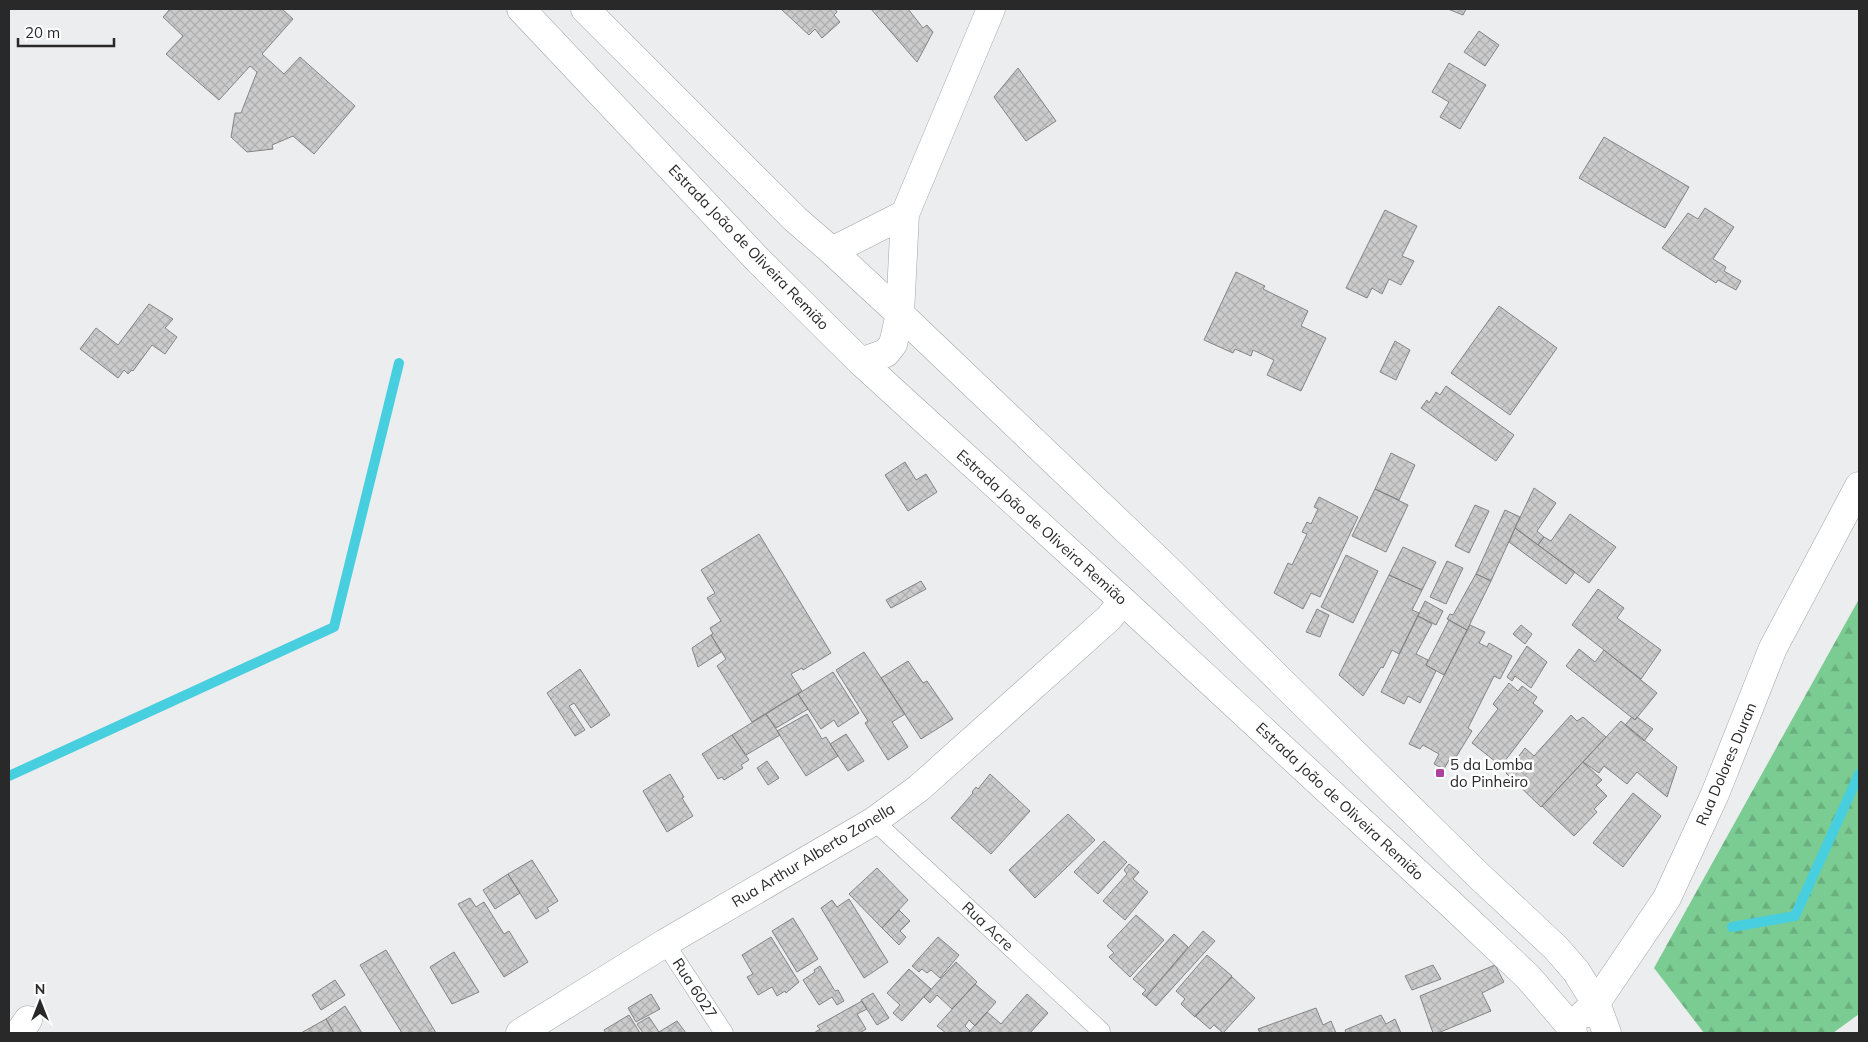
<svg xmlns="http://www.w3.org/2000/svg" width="1868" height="1042" font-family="Mulish,sans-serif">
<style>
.forest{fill:url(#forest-firs)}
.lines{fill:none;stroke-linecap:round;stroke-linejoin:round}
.stream{stroke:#47cedf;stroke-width:10}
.building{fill:url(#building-cross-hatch);stroke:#848485}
.lane-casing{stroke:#a3a3a5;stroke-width:19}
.street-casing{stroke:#a3a3a5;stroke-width:29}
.secondary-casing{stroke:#a3a3a5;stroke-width:29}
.lane{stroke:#fff;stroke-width:18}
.street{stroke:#fff;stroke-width:28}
.secondary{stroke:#fff;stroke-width:28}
.poi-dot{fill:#ae41a0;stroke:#fff;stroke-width:2}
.labels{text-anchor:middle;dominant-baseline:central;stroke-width:5;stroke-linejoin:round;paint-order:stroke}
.street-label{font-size:15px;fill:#292929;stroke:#fff}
.poi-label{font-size:15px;fill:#292929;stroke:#fff;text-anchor:start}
</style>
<defs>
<pattern id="forest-firs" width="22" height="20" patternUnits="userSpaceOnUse" patternTransform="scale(1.25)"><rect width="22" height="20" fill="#7bcc92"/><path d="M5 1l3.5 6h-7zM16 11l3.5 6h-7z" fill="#6aaf7e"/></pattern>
<pattern id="building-cross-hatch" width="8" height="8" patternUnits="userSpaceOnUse" patternTransform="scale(1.25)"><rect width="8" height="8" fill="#cbcbcc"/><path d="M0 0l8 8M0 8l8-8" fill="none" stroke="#aeaeaf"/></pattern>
</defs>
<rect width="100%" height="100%" fill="#ecedee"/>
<path class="forest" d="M1859,599V1014L1833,1033H1704L1654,968Z"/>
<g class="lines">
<path class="stream" d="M9,776L334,627L399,363
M1732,927L1795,916L1859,774"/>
</g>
<path class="building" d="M170,9H282L293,19L262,54L284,74L300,57L355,106L314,154L293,136L272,145L273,149L247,152L231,137L235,113H241L257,72L250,66L219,100L166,54L183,36L163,17Z
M781,9H835L837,12L834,15L840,22L822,38L815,29L809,35Z
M871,9H908L923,28L927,25L933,32L917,62Z
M1448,9H1466L1463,15Z
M1479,31L1499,45L1485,66L1464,52Z
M1449,63L1486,85L1460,129L1440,117L1449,102L1432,92Z
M1018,68L1056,121L1026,141L994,97Z
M1604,137L1689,187L1665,228L1579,178Z
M1705,208L1734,227L1713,259L1726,267L1724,271L1741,281L1736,290L1718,280L1716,283L1662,248L1688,213L1698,219Z
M1385,210L1417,226L1402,256L1414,261L1401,285L1389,279L1382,294L1372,288L1367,298L1346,288Z
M1236,272L1265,286L1263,289L1308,311L1301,326L1326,338L1301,391L1267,375L1274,360L1253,350L1251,356L1235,349L1233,353L1204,340Z
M149,304L173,319L165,328L177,337L165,354L152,345L133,371L132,370L128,374L124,370L118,378L80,349L96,328L118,345Z
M1499,306L1557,348L1510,415L1451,373Z
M1395,341L1410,350L1396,380L1380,372Z
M1446,386L1514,435L1496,461L1421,408L1427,400L1429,403L1436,392L1440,395Z
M1391,453L1415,465L1399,500L1375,489Z
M905,462L916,480L926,474L937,492L908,511L885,475Z
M1534,488L1556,503L1537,531L1544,537L1538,545L1515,528Z
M1375,489L1408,505L1386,552L1352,536Z
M1319,497L1358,517L1320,597L1311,593L1303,609L1274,593L1288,563L1292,565L1307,534L1302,532L1307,522L1311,524L1318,509L1314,507Z
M1475,505L1489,511L1469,553L1455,546Z
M1505,510L1520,517L1491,581L1476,574Z
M1570,514L1616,547L1589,583L1538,545L1544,537L1551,541Z
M1515,528L1575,572L1566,584L1509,542Z
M759,534L831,653L803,670L802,668L791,674L802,691L752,722L717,666L726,659L711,635L713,634L710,628L721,621L707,598L715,593L701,570Z
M1403,547L1436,562L1422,590L1389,575Z
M1346,555L1378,571L1353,623L1321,607Z
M1447,561L1463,568L1446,604L1430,597Z
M1476,574L1491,581L1467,630L1447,619L1450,614L1453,615Z
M1389,575L1422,590L1412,610L1419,613L1399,654L1392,650L1383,668L1381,667L1363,696L1339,675Z
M921,581L926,589L891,608L886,600Z
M1598,589L1624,608L1617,618L1661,650L1641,679L1572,625Z
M1425,601L1443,611L1436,625L1418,616Z
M1317,609L1329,615L1320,637L1306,632Z
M1418,616L1432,624L1416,654L1428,660L1426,665L1436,671L1420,703L1408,696L1404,704L1381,692Z
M1449,620L1467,630L1444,675L1426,665Z
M1470,625L1485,632L1479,643L1487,647L1489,643L1512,656L1500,679L1494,676L1468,728L1472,731L1453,762L1449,760L1444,769L1434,764L1439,754L1423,745L1420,749L1409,744Z
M1521,625L1532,634L1525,644L1513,634Z
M711,635L721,652L698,667L692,648Z
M1527,646L1547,662L1531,688L1515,676L1512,681L1507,677Z
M1579,649L1595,662L1604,650L1657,693L1635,720L1566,666Z
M864,652L905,714L892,722L908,747L888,760L865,723L868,721L836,670Z
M908,661L923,683L927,681L953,719L921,739L881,678Z
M580,669L610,715L591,728L574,703L569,706L585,730L575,736L547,693Z
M833,672L859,713L838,727L834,720L821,729L798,694Z
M1509,683L1518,691L1522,686L1537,697L1533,703L1543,711L1501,766L1472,743L1498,709L1493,704Z
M798,694L808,709L776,728L766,714Z
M766,714L780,735L746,755L732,735Z
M807,714L822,739L826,737L838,756L806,776L777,731Z
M1571,715L1577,721L1583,717L1606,737L1541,807L1506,773L1525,748L1534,756Z
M1632,717L1635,720L1637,717L1653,729L1644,741L1625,725Z
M1621,721L1677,767L1667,797L1637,772L1627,784L1604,766L1599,773L1583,762Z
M846,734L864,761L848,771L830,744Z
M732,735L749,760L741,765L743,768L724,780L722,777L718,779L702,754Z
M767,761L779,778L768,785L757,768Z
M1583,762L1602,780L1596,785L1607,796L1594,809L1597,812L1574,836L1542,806Z
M670,774L684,797L682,798L693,816L667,832L643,791Z
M990,774L1030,811L991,854L951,818L973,793L972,792L976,787L978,789Z
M1633,793L1661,816L1623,867L1593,843Z
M1068,814L1095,840L1035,898L1009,870Z
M1104,841L1127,862L1098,894L1074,872Z
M532,860L558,901L547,908L549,911L536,919L508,874Z
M1129,864L1139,872L1133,879L1148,892L1125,920L1103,901L1127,874L1124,870Z
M877,868L908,900L882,928L849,894Z
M508,874L520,893L495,909L483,890Z
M470,898L476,907L484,902L504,934L509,931L528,962L504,977L458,904Z
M849,899L888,962L864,978L821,908L832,900L837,907Z
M899,910L910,921L900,931L906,937L899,945L882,928Z
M1136,915L1164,940L1130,977L1109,957L1114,953L1107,946Z
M793,918L818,959L797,972L772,931Z
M1203,931L1215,941L1156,1006L1146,997Z
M1174,934L1188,947L1146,997L1142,994L1146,990L1133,979Z
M771,937L799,982L786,993L785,991L777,996L772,987L758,995L747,977L753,974L742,955Z
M938,937L959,955L940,978L931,970L927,973L922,969L919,972L912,966Z
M386,950L436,1033H402L360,965Z
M454,952L479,992L452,1004L430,967Z
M1207,955L1232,976L1195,1017L1181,1004L1185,999L1176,991Z
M956,962L977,982L952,1009L937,995L930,1003L924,997Z
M1433,965L1441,979L1412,990L1405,976Z
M1495,965L1504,982L1482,993L1491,1011L1438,1033H1433L1420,996Z
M820,966L835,991L838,990L844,1001L837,1005L832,997L819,1005L803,980L815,972L814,970Z
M909,969L931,989L902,1021L893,1013L900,1005L887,993Z
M1232,977L1255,998L1223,1033L1214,1025L1210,1029L1195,1016Z
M335,980L345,995L321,1010L312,995Z
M975,984L996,1002L975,1026L969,1020L965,1026L970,1031L968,1033H946L937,1026Z
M873,993L889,1018L877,1025L861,1000Z
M651,994L660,1009L636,1022L628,1008Z
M1027,994L1048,1013L1030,1033H968L987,1012L1001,1024Z
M862,1001L867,1009L857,1014L866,1029L860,1033H814L820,1029L817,1026Z
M345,1006L362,1033H334L326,1019Z
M1316,1008L1323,1025L1331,1021L1336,1033H1260L1258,1029Z
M629,1015L640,1033H606L604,1030Z
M1381,1015L1386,1024L1395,1019L1401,1033H1346L1345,1030Z
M649,1017L659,1032L657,1033H643L637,1024Z
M326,1019L334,1033H301Z
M677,1021L686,1033H657L659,1032Z"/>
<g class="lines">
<defs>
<path id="lane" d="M874,821L1101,1031
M665,943L724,1033"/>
<path id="street" d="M832,251L905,214
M900,314L905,214L991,9
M19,1033L28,1020
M520,1033L665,943L874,821L919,788L1109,618L1123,601"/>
<path id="secondary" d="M521,9L757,259L861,362L1123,601L1452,905L1528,977L1571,1027L1573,1033
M585,9L795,219L832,251L900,314L1158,560L1477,874L1556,948L1576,971L1596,1003L1607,1033
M861,362L886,353L893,344L900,314
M1584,1014L1596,1003L1667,898L1715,794L1773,648L1859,486"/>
</defs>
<use href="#lane" class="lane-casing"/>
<use href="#street" class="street-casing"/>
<use href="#secondary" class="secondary-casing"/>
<use href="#lane" class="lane"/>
<use href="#street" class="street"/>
<use href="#secondary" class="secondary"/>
</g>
<rect class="poi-dot" x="1435" y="768" width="10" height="10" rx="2.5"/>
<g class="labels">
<g class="street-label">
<text transform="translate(749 247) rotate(46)">Estrada João de Oliveira Remião</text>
<text transform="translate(1042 527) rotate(42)">Estrada João de Oliveira Remião</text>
<text transform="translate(1726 764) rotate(-67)">Rua Dolores Duran</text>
<text transform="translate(1340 801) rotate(43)">Estrada João de Oliveira Remião</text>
<text transform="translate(813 855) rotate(-31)">Rua Arthur Alberto Zanella</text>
<text transform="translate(988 926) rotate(43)">Rua Acre</text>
<text transform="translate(695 988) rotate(57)">Rua 6027</text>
</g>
<g class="poi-label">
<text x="1450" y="764">5 da Lomba<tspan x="1450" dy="17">do Pinheiro</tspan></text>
</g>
</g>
<rect width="1868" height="1042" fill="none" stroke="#292929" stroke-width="20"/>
<g transform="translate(40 1002)" stroke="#ffffff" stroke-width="4" paint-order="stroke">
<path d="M0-4L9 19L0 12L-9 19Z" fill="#292929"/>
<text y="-8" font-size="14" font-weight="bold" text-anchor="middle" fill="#292929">N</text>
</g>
<path d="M18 38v8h96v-8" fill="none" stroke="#292929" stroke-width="2.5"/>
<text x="25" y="38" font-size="15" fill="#292929" stroke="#ffffff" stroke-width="4" paint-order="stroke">20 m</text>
</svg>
